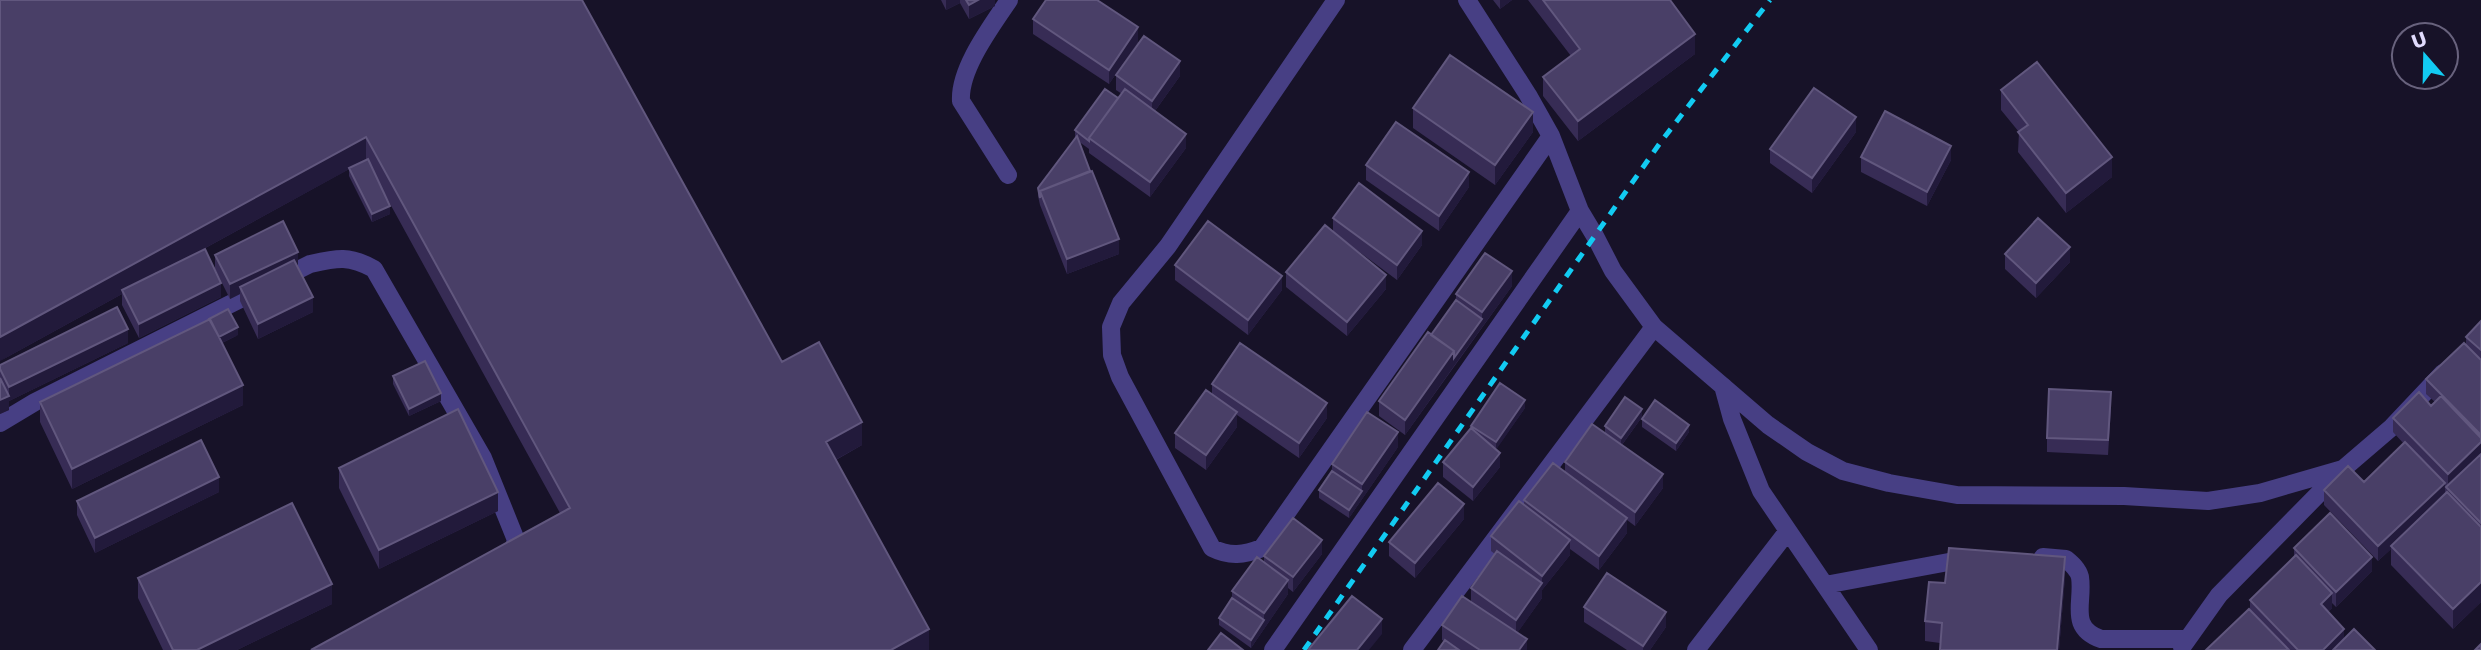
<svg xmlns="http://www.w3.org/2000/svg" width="2481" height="650" font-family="'DejaVu Sans',sans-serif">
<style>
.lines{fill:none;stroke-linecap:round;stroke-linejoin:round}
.lane{stroke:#473f84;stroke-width:18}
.street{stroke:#473f84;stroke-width:18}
.rail{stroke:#12cbf2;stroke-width:5;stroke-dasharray:10 9;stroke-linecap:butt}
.wall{fill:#372c55}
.shaded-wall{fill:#221a3b}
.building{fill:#493f67;stroke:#61577e;stroke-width:2}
</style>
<rect width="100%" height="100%" fill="#171228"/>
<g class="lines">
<path class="lane" d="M0,423L35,402L310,264C337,258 349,255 374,269L483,458L516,540L514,547L505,557"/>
<path class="street" d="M1336,0L1168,246L1121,303L1111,327L1112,355L1120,377L1212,548C1230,557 1244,555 1262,548L1551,136
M1467,0L1528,95L1551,136L1580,211L1595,236L1613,271L1654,327L1768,425L1807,452L1843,471L1889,483L1957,495L2124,496L2208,501L2260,493L2343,469L2392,427L2443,373
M1008,175L961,101C959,69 991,27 1009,0
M1723,386L1732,419L1761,491L1869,650
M2043,557L2066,559C2072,564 2078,569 2080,577C2084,603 2068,627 2101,639H2188
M1825,585L1970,558
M2182,647L2219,595L2341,471
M1273,650L1580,211
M1412,650L1654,327
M1696,650L1787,532"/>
<path class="rail" d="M1304,650L1660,143L1770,0"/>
</g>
<path class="wall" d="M582,0L782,362L862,445L836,460L929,650L560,513L383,191L390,214L372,222L349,176V169L189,257L221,297L139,338L122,305V294L0,361Z
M941,0H995V6L969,19L960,3L946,10Z
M1493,0H1512L1500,9Z
M1528,0H1670L1695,54L1578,141L1543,96V77L1571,56Z
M1033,19L1138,42L1109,84L1033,34Z
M1116,75L1180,76L1155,111L1186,148L1150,197L1089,153V149L1078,141L1119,254L1067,274L1040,205L1038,196V188L1075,138V130L1118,98L1122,94L1116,90Z
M2001,90L2112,177L2066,213L2018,152L2019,132L2001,110Z
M1413,108L1533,132L1495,185L1413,128Z
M1856,132L1812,193L1770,163V149Z
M1861,157L1951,160L1927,206L1861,172Z
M1366,165L1469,187L1439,231L1366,180Z
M1333,218L1422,245L1397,280L1346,242L1386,289L1347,336L1286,287V272L1333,232Z
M2005,254L2070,262L2036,298L2005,269Z
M215,255L298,266L313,312L258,339L240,301V294L230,299L215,269Z
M1175,265L1282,290L1248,335L1175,280Z
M1512,286L1405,435L1379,416V401L1431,335L1456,300V294Z
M2481,321V602L2453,629L2391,565V549L2378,561L2324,505V490L2364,482L2404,444L2393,432V418L2431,406L2435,402L2426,394V379L2466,345V337Z
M238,335L222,343L243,405L72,489L40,422V402Z
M128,343L9,401V410L0,414V365Z
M393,376L441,401L409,416L393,384Z
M1212,384L1327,418L1299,458L1237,415V427L1206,470L1175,448V433L1212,395Z
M2111,407L2108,455L2047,452V438Z
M1525,408L1496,449L1500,467L1473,501L1443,477V462L1471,428V426Z
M1642,417L1622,445L1663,488L1635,526L1627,520V533L1599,570L1570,549V555L1542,590V598L1517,633L1527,650H1438L1444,641L1442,640V625L1471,602V588L1495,554L1491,551V536L1524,505V500L1565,473V462L1605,433V426Z
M1642,419L1689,432L1676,451L1642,427Z
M1398,447L1349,518L1319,498V490L1332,471V464Z
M339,468L498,511L379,569L339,488Z
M219,492L95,553L77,515V501Z
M1464,519L1415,578L1389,556V542Z
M2294,548L2372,571L2336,607L2332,603V608L2328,612L2344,639L2375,650H2206L2250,610V600L2294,557Z
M1322,554L1293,592L1288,588V594L1251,648L1219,625V618L1232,598V591L1264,563V556Z
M2065,577L2059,650H1940V643L1925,641V621L1945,583Z
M138,578L332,604L237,650H163L138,598Z
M1584,607L1666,627L1650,650H1627L1584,622Z"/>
<path class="shaded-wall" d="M946,0H960V3L946,10Z
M978,0H995V6L969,19V5Z
M1500,0H1512L1500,9Z
M1138,27V42L1109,84V70Z
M1695,34V54L1578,141V121Z
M1180,61V76L1152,115V101Z
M1533,112V132L1495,185V165Z
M1856,117V132L1812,193V178Z
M1186,134V148L1150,197V182Z
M366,137V160L123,293L122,290V294L0,361V337Z
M1951,146V160L1927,206V192Z
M2112,157V177L2066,213V193Z
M1469,172V187L1439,231V216Z
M390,206V214L372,222V214Z
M1422,231V245L1397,280V265Z
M1119,239V254L1067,274V259Z
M2070,247V262L2036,298V283Z
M298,252V266L240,287V294L230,299V284Z
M1512,271V286L1454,366V358L1482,319V312Z
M1386,275V289L1347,336V322Z
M1282,276V290L1248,335V320Z
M221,283V297L139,338V324Z
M313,297V312L258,339V324Z
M238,327V335L218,345V337Z
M128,329V343L9,401V387Z
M1454,351V366L1405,435V420Z
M243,385V405L72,489V469Z
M441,393V401L409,416V409Z
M9,396V410L0,414V400Z
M1525,400V408L1496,450V442Z
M1327,403V418L1299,458V443Z
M1642,409V417L1621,446V438Z
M1237,412V427L1206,470V455Z
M862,422V445L826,465V442Z
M1689,425V432L1676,451V443Z
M1398,432V447L1349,518V510L1362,491V484Z
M2481,442V457L2448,489V474Z
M1500,453V467L1473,501V487Z
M1663,474V488L1635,526V512Z
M219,477V492L95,553V538Z
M2445,483V497L2391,546V549L2378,561V546Z
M498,492V511L379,569V550Z
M1464,504V519L1415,578V563Z
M1627,518V533L1599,570V556Z
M1322,540V554L1293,592V577Z
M1570,540V555L1542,590V598L1516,635V620L1542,584V576Z
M2065,557V577L2059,650H2057Z
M2372,557V571L2336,607V592Z
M1288,580V594L1251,648V640L1264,620V613Z
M2481,582V602L2453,629V609Z
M332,584V604L237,650H197Z
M2332,593V608L2321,619V604Z
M1666,612V627L1650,650H1643V646Z
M1382,619V634L1369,650H1357Z
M929,629V650H891Z
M2344,629V644L2338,650H2323Z
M1527,639V650H1519Z"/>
<path class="building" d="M0,0H582L782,362L819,342L862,422L826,442L929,629L891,650H311L570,508L366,137L0,337Z
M966,0H978L969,5Z
M1046,0H1097L1138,27L1109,70L1033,19Z
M1543,0H1670L1695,34L1578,121L1543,77L1580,49Z
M1144,36L1180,61L1152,101L1116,75Z
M1450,55L1533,112L1495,165L1413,108Z
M2037,62L2112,157L2066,193L2018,132L2028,125L2001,90Z
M1814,88L1856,117L1812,178L1770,149Z
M1105,89L1118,98L1089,138V141L1075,130Z
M1125,89L1186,134L1150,182L1089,138Z
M1885,111L1951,146L1927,192L1861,157Z
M1396,122L1469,172L1439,216L1366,165Z
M1077,136L1090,171L1040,191V198L1038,188Z
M368,159L390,206L372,214L349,168Z
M1092,171L1119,239L1067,259L1040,191Z
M1359,183L1422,231L1397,265L1333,218Z
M2038,218L2070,247L2036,283L2005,254Z
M283,221L298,252L230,284L215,255Z
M1208,221L1282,276L1248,320L1175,265Z
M1325,225L1386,275L1347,322L1286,272Z
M205,249L221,283L139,324L122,290Z
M1485,253L1512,271L1482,312L1456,294Z
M294,260L313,297L258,324L240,287Z
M1456,300L1482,319L1454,358V351L1431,335Z
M117,307L128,329L9,387L0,369V365Z
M228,309L238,327L219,337L209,319Z
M210,319L243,385L72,469L40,402Z
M2481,321V350L2466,337Z
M1428,332L1454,351L1405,420L1379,401Z
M1240,343L1327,403L1299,443L1212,384Z
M2464,343L2481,360V435L2426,379Z
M425,361L441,393L409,409L393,376Z
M0,378L9,396L0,400Z
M1500,383L1525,400L1496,442L1471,426Z
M2049,389L2111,392L2108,440L2047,438Z
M1206,390L1237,412L1206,455L1175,433Z
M2419,392L2431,406L2441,396L2481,438V442L2448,474L2393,418Z
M1625,397L1642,409L1621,438L1605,426Z
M1655,400L1689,425L1676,443L1642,419Z
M458,409L498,492L379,550L339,468Z
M1367,412L1398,432L1362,484L1332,464Z
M1592,424L1663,474L1635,512L1565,462Z
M1471,428L1500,453L1473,487L1443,462Z
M201,440L219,477L95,538L77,501Z
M2405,442L2445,483L2378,546L2324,490L2348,466L2364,482Z
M2481,454V523L2446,487Z
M1553,463L1627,518L1599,556L1524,500Z
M1332,471L1362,491L1349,510L1319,490Z
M1438,483L1464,504L1415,563L1389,542Z
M2447,492L2481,527V582L2453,609L2391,546Z
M1519,501L1570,540L1542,576L1491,536Z
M292,503L332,584L197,650H173L138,578Z
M2330,513L2372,557L2336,592L2294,548Z
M1293,518L1322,540L1293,577L1264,556Z
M1949,548L2065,557L2057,650H1940L1942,623L1925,621L1929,582L1945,583Z
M1497,551L1542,583L1516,620L1471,588Z
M2296,555L2332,593L2321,604L2344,629L2323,650H2298L2250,600Z
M1257,557L1288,580L1264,613L1232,591Z
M1607,573L1666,612L1643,646L1584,607Z
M1352,596L1382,619L1357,650H1308Z
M1462,596L1527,639L1519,650H1480L1442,625Z
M1232,598L1264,620L1251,640L1219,618Z
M2249,609L2289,650H2206Z
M2354,629L2375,650H2333Z
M1221,633L1243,650H1208Z
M1445,640L1459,650H1438Z
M2481,644V650H2475Z"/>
<g transform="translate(2425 56) rotate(340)"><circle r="33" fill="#171228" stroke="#68627d" stroke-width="2"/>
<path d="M0-5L12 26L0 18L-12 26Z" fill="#12cbf2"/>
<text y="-10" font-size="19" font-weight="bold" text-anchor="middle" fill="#e1dbfd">U</text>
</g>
</svg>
